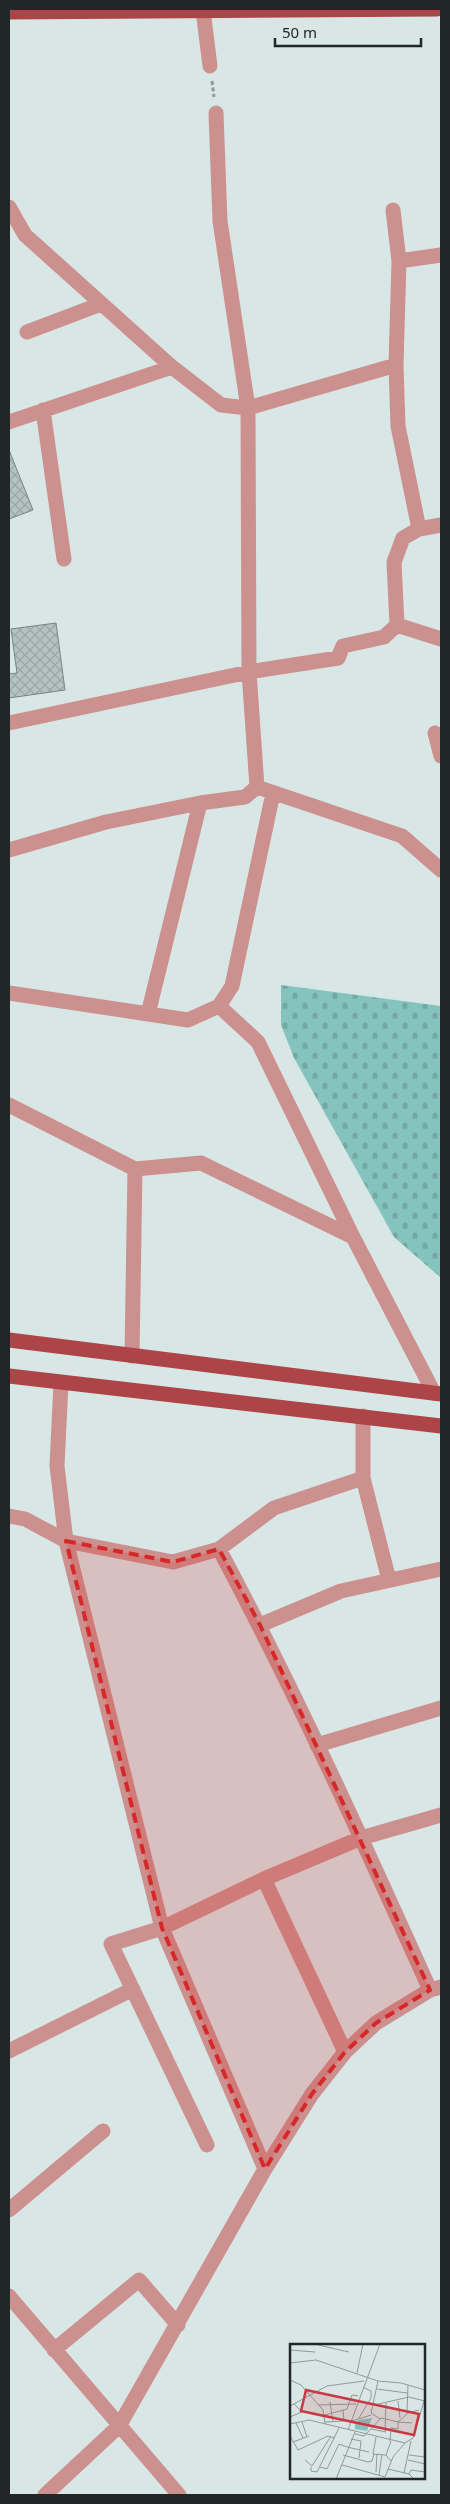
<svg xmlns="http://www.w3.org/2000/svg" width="450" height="2504" font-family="'Noto Sans',sans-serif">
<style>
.cemetery{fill:url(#cemetery-stones)}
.building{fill:url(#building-cross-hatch);stroke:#768482}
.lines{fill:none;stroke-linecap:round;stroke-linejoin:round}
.path{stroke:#8e9998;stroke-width:3;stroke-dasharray:4 2.5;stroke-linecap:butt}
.minor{stroke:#cc908e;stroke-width:15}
.major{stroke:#ad4448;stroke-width:15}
.marked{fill:#d62828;fill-opacity:0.2;stroke:#d62828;stroke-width:4;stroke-dasharray:10 6;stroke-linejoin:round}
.inset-road{fill:none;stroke:#8f9a99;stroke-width:1}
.view{fill:#c93944;fill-opacity:0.15;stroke:#c93944;stroke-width:2.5}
.inset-edge{fill:none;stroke:#212626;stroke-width:2.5}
</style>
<defs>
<pattern id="cemetery-stones" width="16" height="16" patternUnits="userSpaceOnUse" patternTransform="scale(1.25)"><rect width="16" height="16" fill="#85c4be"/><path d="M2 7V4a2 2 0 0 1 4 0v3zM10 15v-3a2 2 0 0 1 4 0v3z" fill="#73a8a3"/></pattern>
<pattern id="building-cross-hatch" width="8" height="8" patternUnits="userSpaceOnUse" patternTransform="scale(1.25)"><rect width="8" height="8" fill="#b4c3c1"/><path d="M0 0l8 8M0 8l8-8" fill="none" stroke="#9aa7a6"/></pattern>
</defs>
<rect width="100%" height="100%" fill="#d8e7e5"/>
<path class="cemetery" d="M281,985L441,1006V1278L394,1237L294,1058L281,1025Z"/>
<path class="building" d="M9,450L33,510L9,519Z
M56,623L65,690L9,698V674L17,673L11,629Z"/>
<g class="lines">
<path class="path" d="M212,81L214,97"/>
<path class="minor" d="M203,10L210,66
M216,113L220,221L248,408L396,365L398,426L419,529L441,525
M9,207L25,235L172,367L221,405L248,408L249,672L257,787L402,836L441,870
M393,210L399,261L396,365
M399,261L441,255
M27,332L101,304
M43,410L64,559
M9,422L172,367
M397,625L394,562L403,538L419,529
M9,723L249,672L338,658L343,646L384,637L397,625L441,639
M435,733L441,756
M9,850L106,822L200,803L245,797L257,787
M9,993L188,1020L219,1006L232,986L273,793
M219,1006L258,1042L353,1237L434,1393
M148,1014L200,803
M9,1105L135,1169L201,1163L353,1237
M132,1356L135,1169
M61,1383L57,1466L66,1541L162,1928L265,2169
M363,1416V1478L389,1580
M9,1516L25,1519L66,1541L173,1562L219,1549C296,1693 363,1841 430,1990
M219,1549L274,1508L363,1478
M260,1625L341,1591L441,1569
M317,1745L441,1708
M264,1879L345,2052
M9,2051L133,1989
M207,2145L111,1944L162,1928L264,1879L361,1838L441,1815
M9,2210L103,2131
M9,2296L179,2495
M54,2350L139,2280L178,2325
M45,2495L119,2426L265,2169L312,2094L345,2052L376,2023L430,1990L441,1987"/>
<path class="major" d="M9,12L437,9
M9,1340L441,1394
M9,1376L441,1426"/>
</g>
<path class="marked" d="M66,1541L173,1562L219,1549L260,1625L430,1990L376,2023L345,2052L312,2094L265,2169L162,1928Z"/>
<g transform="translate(290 2344)">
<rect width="135" height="135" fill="#d8e7e5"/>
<path d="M82,74L77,87L65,85V79L69,76Z" fill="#85c4be"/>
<path class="inset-road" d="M28,1L59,8M0,6L25,8M0,19L26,16L88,37L111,39L135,46M67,29L73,0M0,36L11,41L33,66L35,80M88,37L81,69L90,75M87,45L117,49M135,46V26M108,57L110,74M40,58L43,78M28,61L66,60M84,61L119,53L135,57M0,62L37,42L74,37M117,68L118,41M35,71L57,65L62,51L68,52M0,73L12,68L4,60M69,74L81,54V47L73,43M62,77L81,71M12,78L17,93M35,78L54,77L53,66M6,79L13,94M0,80L19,76L115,99L123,94L135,54M81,85L96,88M58,86L90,0M95,88L96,59M65,90L74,92L91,74L108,78L118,69L129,66M0,92L8,106L38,92L45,94M86,93L83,110L96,111M61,95L71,97L69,114M100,97L101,84L108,85V78L122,79M101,97L96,111L101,117M3,98L19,92M57,103L79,108M53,111L78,118L82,117L84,110M119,111L135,113M15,116L22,122L41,92M118,116L135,120M52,121L95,133M21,123V127L27,128L49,84M30,123L37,125L49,100L57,103M98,125L119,130L124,135M86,128L87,110M114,129L121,97M119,130L121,126L135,128M89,131L92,110M95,133L103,113L115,99M46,135L65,88"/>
<path class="view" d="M16,46L129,70L124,91L11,67Z"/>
<rect width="135" height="135" class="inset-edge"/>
</g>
<rect width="450" height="2504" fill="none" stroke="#212626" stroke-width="20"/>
<path d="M275 38v8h146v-8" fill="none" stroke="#212626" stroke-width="2.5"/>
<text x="282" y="38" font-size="15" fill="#212626" stroke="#d8e7e5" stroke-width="4" paint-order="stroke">50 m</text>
</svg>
